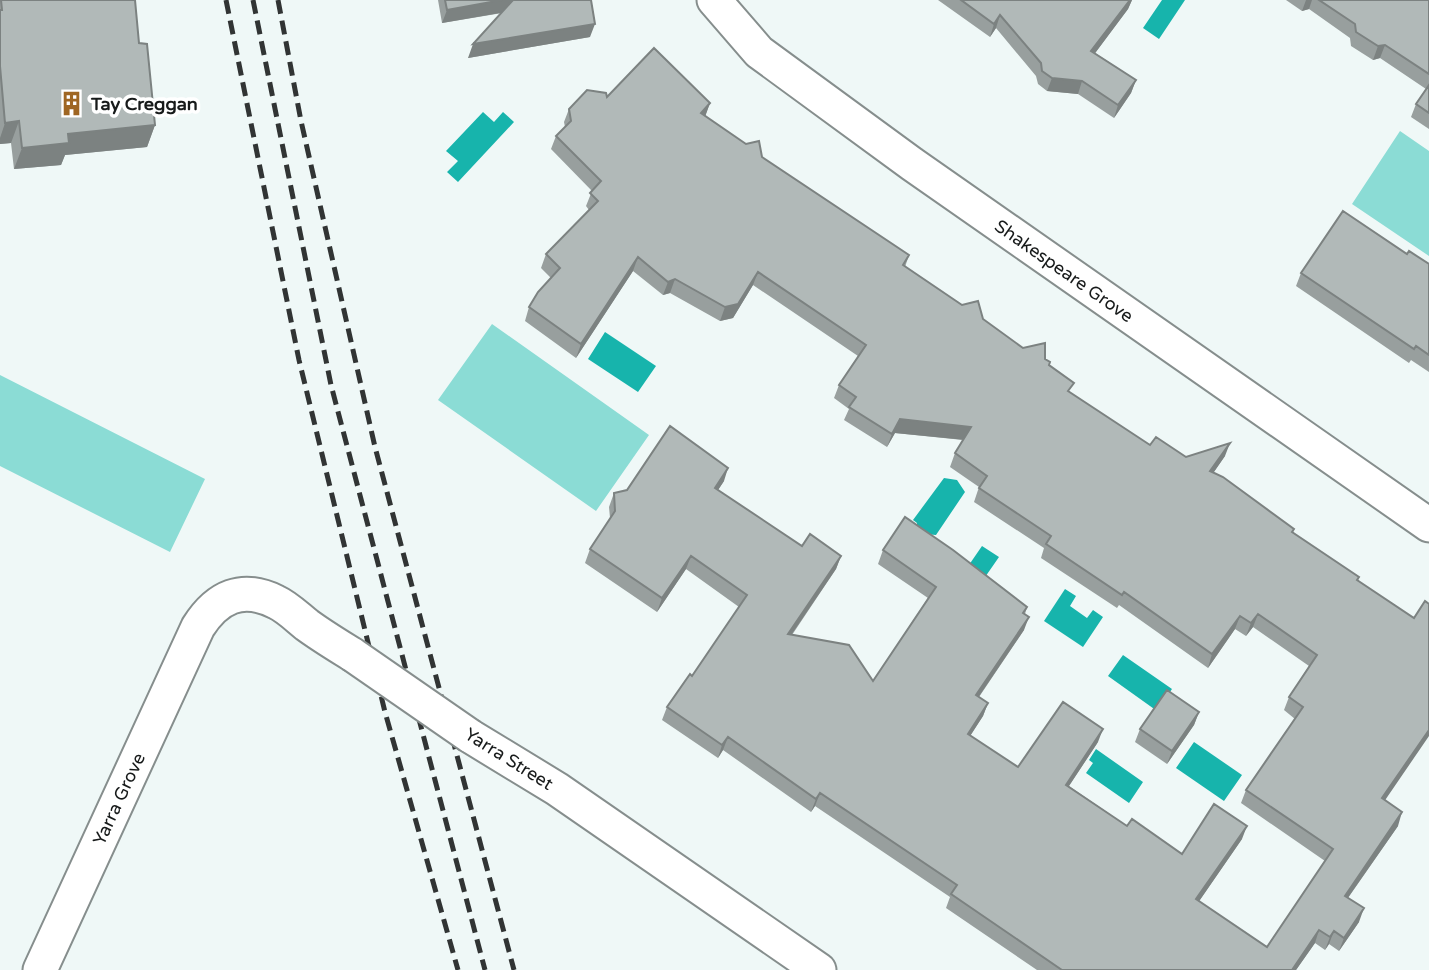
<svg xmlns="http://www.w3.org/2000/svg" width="1429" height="970" font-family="'Varela Round',sans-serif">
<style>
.green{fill:#8bdcd5}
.water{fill:#17b4ac}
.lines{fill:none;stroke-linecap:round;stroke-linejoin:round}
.street-casing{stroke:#868e8d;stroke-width:37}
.street{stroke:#fff;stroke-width:33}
.rail{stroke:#313434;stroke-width:5;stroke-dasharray:14 7;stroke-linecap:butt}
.street-bridge-casing{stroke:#868e8d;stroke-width:37;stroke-linecap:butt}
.street-bridge{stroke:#fff;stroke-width:33}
.wall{fill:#989f9e}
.shaded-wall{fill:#7c8281}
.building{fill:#b1b9b8;stroke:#7c8281;stroke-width:2}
.labels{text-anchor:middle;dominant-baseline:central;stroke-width:7;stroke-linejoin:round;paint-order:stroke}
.poi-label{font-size:18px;font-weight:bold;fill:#171a1a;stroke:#fff;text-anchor:start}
.street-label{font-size:18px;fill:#171a1a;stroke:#fff}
</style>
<rect width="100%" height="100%" fill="#eff8f7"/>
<path class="green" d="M1400,131L1429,151V256L1352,204Z
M492,324L649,435L596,511L438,400Z
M0,375L205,479L170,552L0,466Z"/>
<path class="water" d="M1162,0H1185L1159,39L1143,28Z
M483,112L494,122L503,112L514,122L458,182L447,172L458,161L446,151Z
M605,332L656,366L638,392L588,359Z
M944,478L957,480L965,492L936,535L924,534L917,529V523L913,520Z
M982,546L999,557L965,606L949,594Z
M1065,589L1076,596L1070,606L1087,618L1093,610L1103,617L1083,647L1044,621Z
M1123,655L1172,689L1157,711L1108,676Z
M1194,742L1242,775L1224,801L1176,768Z
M1096,749L1143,782L1129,803L1086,773L1093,763L1089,760Z"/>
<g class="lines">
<defs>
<path id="street" d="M714,0L759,52L912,164L1429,525
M470,736L557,789L819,970
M40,970L198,627C217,597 242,585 276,602C287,607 297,617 307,625C322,636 337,645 353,655"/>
</defs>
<use href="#street" class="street-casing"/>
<use href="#street" class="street"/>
<path class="rail" d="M226,0L299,360L385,712L458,970
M253,0L331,385L485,970
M278,0L301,121L375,447L514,970"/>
<defs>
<path id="street-bridge" d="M353,655L470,736"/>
</defs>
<use href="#street-bridge" class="street-bridge-casing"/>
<use href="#street-bridge" class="street-bridge"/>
</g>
<path class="wall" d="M0,0H135L139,43L155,125L147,147L65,155L61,165L14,169L11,143L0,144Z
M438,0H591L590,37L468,58L502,13L442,23Z
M938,0H1132L1128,9L1095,53L1136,80L1131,93L1114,118L1078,94L1047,91L1038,84L1036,76L996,28L990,37Z
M1286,0H1429V129L1411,117L1416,104L1426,89L1380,58L1373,60L1351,46L1350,38L1309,9L1302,11Z
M607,97L710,103L705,116L762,157L909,255L905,267L1023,348L1045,359L1070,393L1150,445L1186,457L1225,456L1213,473L1294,529L1293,533L1359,577L1358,581L1385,800L1398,826L1348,898L1359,922L1339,951L1329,944L1325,950L1315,943L1296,970H1037L946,908L950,897L815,806L811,812L723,750L718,758L662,720L667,707L692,676L739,607L686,569L657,612L585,563L590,549L610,518L609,507L614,493L724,481L718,490L802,546L841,556L836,569L792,635L873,681L928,598L878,564L883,550L1027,607L1025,614L1024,630L979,697L988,703L983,716L970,736L1018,767L1098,742L1069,786L1127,826L1182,854L1242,839L1199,901L1267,947L1325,861L1241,803L1246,790L1295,719L1284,710L1289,697L1309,666L1253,627L1246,636L1235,629L1208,668L1119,605L1117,608L1041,558L1044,548L974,502L979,487L950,467L955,453L963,440L895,433L887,447L844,420L849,409L834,398L839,385L858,356L753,285L733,318L720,321L670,293L663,295L633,271L576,358L525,321L529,307L551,278L541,268L546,254L589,210L586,206L592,191L551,149L556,136L565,127L564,122L569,109Z
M1407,254L1429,264V372L1411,360L1409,363L1296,286L1301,273Z
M1199,712L1194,725L1167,764L1135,742L1140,729Z"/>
<path class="shaded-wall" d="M502,0H515L511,11L442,23L447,10Z
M1130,0H1132L1128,9L1087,64L1091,51Z
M1306,0H1312L1309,9L1302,11Z
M1000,15L996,28L990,37L994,24Z
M595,24L590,37L468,58L473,44Z
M1385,45L1380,58L1373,60L1378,46Z
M1052,78L1082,81L1078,94L1047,91Z
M1136,80L1131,93L1114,118L1118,105Z
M710,103L705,117L701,113Z
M19,121L11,143L0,144V138L5,123Z
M155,125L147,147L65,155L61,165L14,169L22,148L68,134Z
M638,257L633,271L576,358L581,344Z
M758,272L753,285L733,318L720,321L725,307Z
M675,279L670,293L663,295L668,282Z
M900,419L971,427L966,440L895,433L887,447L892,434Z
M1230,443L1225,456L1205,485L1210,471Z
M728,468L724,481L710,502L715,488Z
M691,556L686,569L657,612L662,598Z
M841,556L836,569L783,647L788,634Z
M1258,614L1253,627L1246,636L1251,623Z
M1240,616L1235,629L1208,668L1212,654Z
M1029,617L1024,630L971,708L976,695Z
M988,703L983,716L963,747L968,734Z
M1199,712L1194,725L1167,764L1172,751Z
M1103,729L1098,742L1061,798L1066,785Z
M1429,730V736L1377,812L1382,798Z
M728,737L723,750L718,758L722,745Z
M820,793L815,806L811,812L816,799Z
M1402,812L1398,826L1340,909L1345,896Z
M1247,826L1242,839L1191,913L1196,899Z
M1364,908L1359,922L1339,951L1344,938Z
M1319,930L1315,943L1296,970H1292Z
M1334,931L1329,944L1325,950L1330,937Z"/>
<path class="building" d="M1,0H135L139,43L147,44L155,125L68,134L69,143L22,148L19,121L5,123L0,66V10H2Z
M445,0H502L447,10Z
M513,0H591L595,24L473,44Z
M961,0H1130L1091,51L1136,80L1118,105L1082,81L1052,78L1042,71L1041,63L1000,15L994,24Z
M1319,0H1429V74L1385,45L1378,46L1356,32L1355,24Z
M654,48L710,103L701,113L746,144L759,141L762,157L909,255L903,265L962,305L978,301L983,319L1023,348L1045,343V359L1050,362L1049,365L1074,383L1068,391L1150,445L1156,437L1186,457L1230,443L1210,471L1223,477L1294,529L1292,532L1359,577L1357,580L1414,618L1425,601L1429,604V730L1382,798L1402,812L1345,896L1364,908L1344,938L1334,931L1330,937L1319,930L1292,970H1062L951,894L957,885L820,793L816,799L728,737L722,745L667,707L690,674L692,676L747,595L691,556L662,598L590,549L615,511L614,493L627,490L670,426L728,468L715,488L802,546L810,534L841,556L788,634L849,645L873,681L936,587L883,550L905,517L953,550L1027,607L1023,613L1029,617L976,695L988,703L968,734L1018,767L1063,702L1103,729L1066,785L1127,826L1132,819L1182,854L1214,804L1247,826L1196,899L1267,947L1333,849L1246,790L1303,707L1289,697L1317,655L1258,614L1251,623L1240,616L1212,654L1124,592L1122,595L1046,544L1051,536L979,488L987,476L955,453L971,427L900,419L892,434L849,407L856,397L839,385L866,345L758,272L738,304L725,307L675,279L668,282L638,257L581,344L529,307L538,292L560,268L546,254L598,201L590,193L601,181L556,136L571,121L569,109L587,90L606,93L607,97Z
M1429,85V113L1416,104Z
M1343,211L1407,254L1409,251L1429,264V355L1416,346L1414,349L1301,273Z
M1167,690L1199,712L1172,751L1140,729Z"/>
<defs>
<symbol id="building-bare" viewBox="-9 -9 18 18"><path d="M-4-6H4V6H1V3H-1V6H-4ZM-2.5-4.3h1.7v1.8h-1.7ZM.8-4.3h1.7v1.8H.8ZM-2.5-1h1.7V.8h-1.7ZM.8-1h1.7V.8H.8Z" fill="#9f6623" stroke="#fff" stroke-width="2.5" paint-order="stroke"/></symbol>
</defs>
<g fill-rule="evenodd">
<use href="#building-bare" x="54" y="86" width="35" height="35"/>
</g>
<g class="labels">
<g class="poi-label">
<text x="91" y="104">Tay Creggan</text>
</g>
<g class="street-label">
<text transform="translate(1064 271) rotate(35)">Shakespeare Grove</text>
<text transform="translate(509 759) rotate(32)">Yarra Street</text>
<text transform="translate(119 799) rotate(-65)">Yarra Grove</text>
</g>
</g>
</svg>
